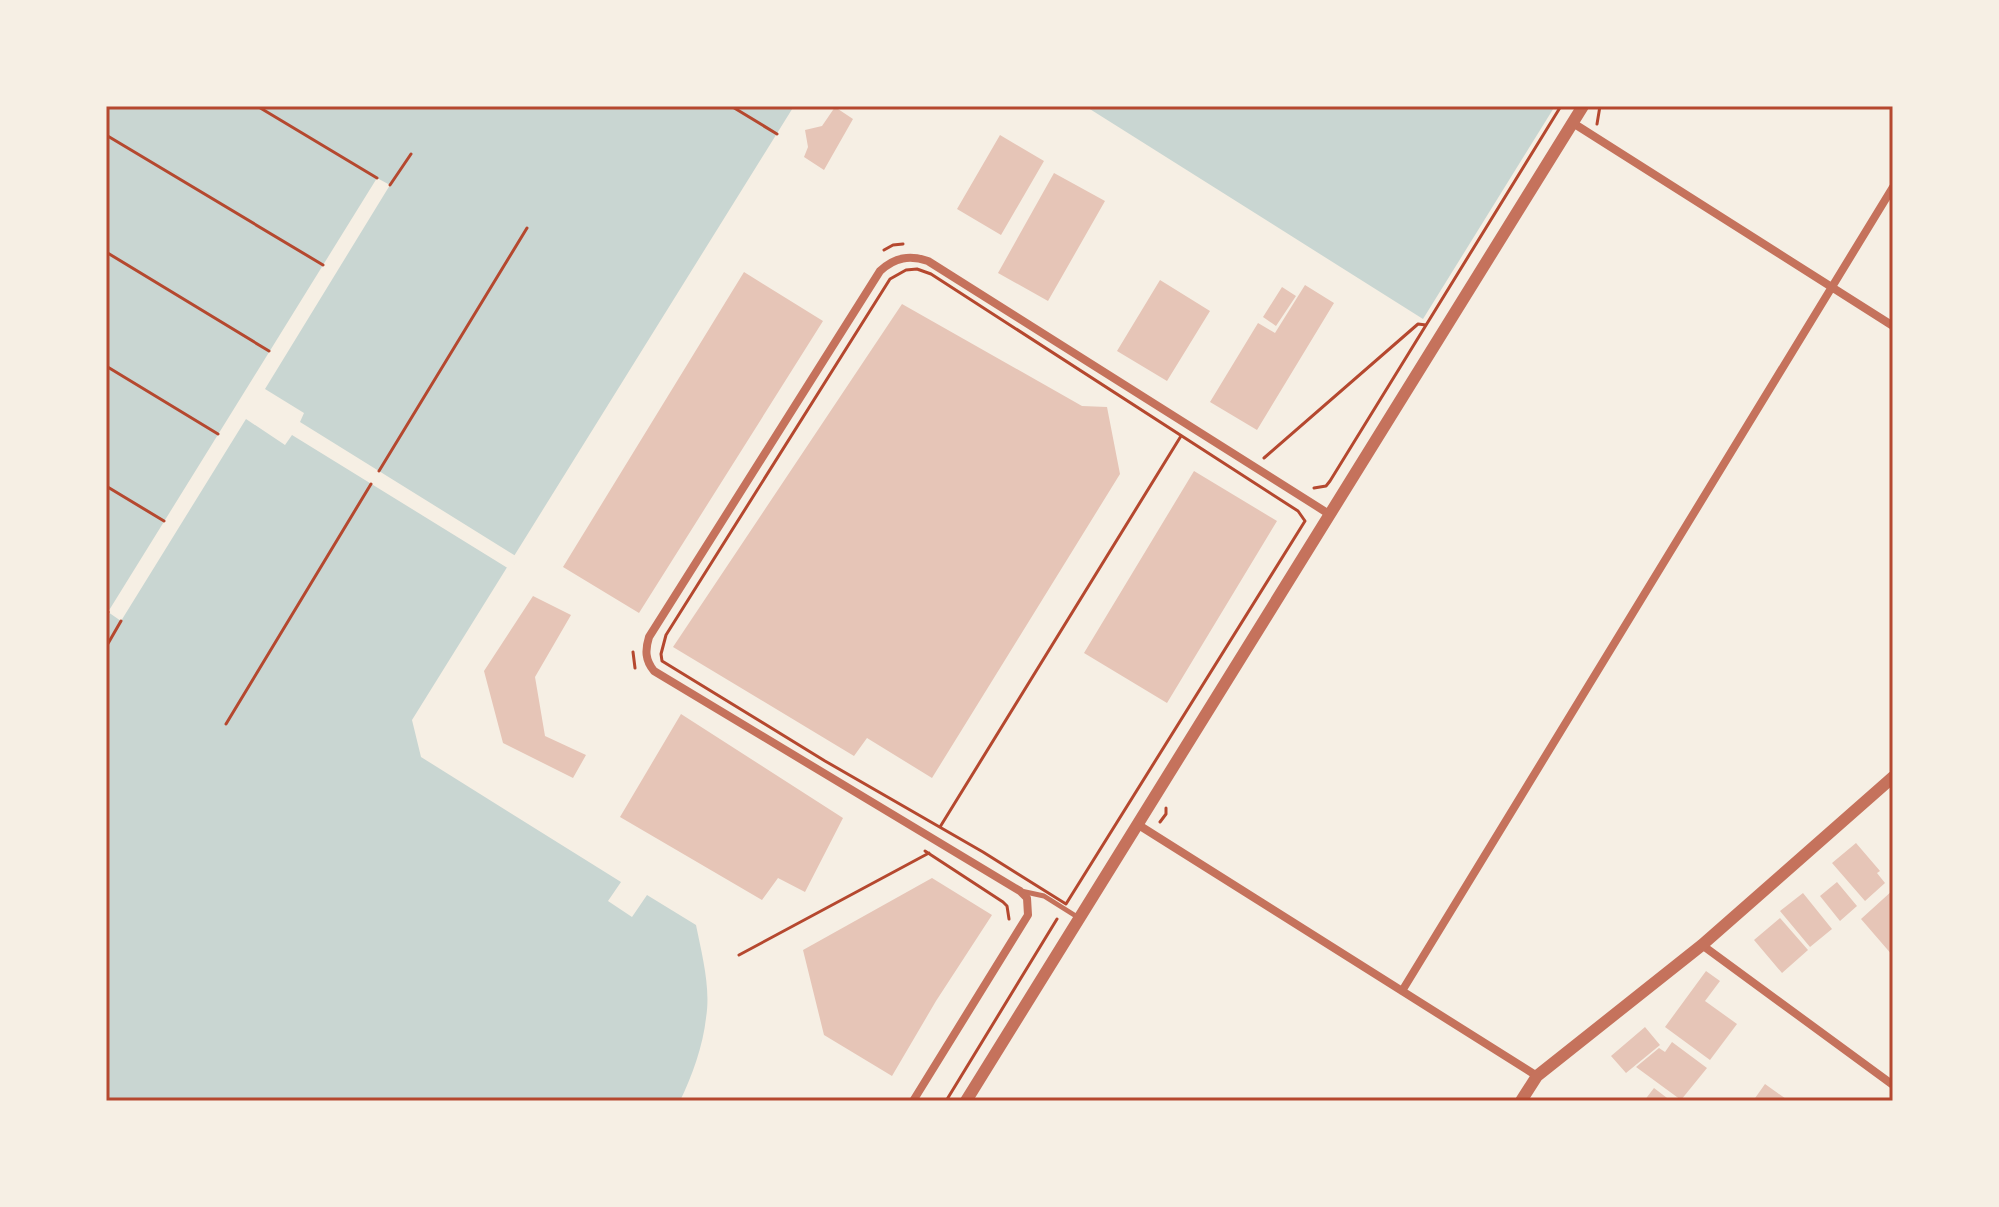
<svg xmlns="http://www.w3.org/2000/svg" width="1999" height="1207" font-family="'Fira Sans Condensed',sans-serif">
<style>
.water{fill:#c9d6d2}
.pier{fill:#f6efe4}
.building{fill:#e6c5b7}
.lines{fill:none;stroke-linecap:round;stroke-linejoin:round}
.path{stroke:#b5482f;stroke-width:3}
.service{stroke:#c5725c;stroke-width:5}
.minor{stroke:#c5725c;stroke-width:8}
.tertiary{stroke:#c5725c;stroke-width:12}
.neatline{fill:none;stroke:#b5482f;stroke-width:3}
</style>
<rect width="100%" height="100%" fill="#f6efe4"/>
<path class="water" d="M106,106H794L412,720L421,757L621,882L608,901L632,917L647,895L696,925C702,955 711,988 706,1018C703,1046 692,1076 680,1101H106Z
M1085,106H1555L1423,319Z"/>
<path class="pier" d="M377,178L390,185L265,389L304,413L300,422L519,558L511,570L292,435L285,445L246,419L121,621L108,612Z"/>
<path class="building" d="M835,107L853,119L824,170L804,157L808,147L805,130L822,126Z
M1000,135L1044,161L1001,235L957,209Z
M1054,173L1105,201L1048,301L998,273Z
M744,272L823,321L639,613L563,567Z
M1160,280L1210,311L1167,381L1117,351Z
M1305,285L1334,303L1257,430L1210,402L1258,323L1275,333Z
M1282,287L1296,296L1276,326L1263,317Z
M902,304L1082,406L1107,407L1120,474L932,778L867,738L854,756L673,647Z
M1194,471L1277,521L1167,703L1084,653Z
M533,596L571,615L535,677L545,736L586,755L573,778L503,743L484,671Z
M681,714L843,818L805,892L778,878L762,900L620,817Z
M1856,843L1880,871L1877,873L1885,883L1865,901L1832,863Z
M932,878L992,915L936,1001L892,1076L824,1035L803,950Z
M1837,882L1857,906L1840,921L1820,896Z
M1893,890V956L1861,919Z
M1803,893L1832,929L1810,947L1780,911Z
M1780,918L1808,950L1782,973L1754,940Z
M1706,971L1720,981L1705,1001L1737,1024L1710,1060L1665,1027Z
M1645,1027L1660,1045L1626,1073L1611,1056Z
M1672,1042L1707,1068L1681,1100L1636,1067L1659,1048L1665,1052Z
M1765,1084L1789,1101H1753Z
M1654,1088L1671,1101H1644Z"/>
<g class="lines">
<path class="path" d="M257,106L377,178
M731,106L777,134
M1597,124L1600,106
M106,135L323,265
M390,185L411,154
M884,250L893,245L903,244
M106,252L269,351
M917,269L931,274L1298,511L1305,521L1066,904L983,852L825,761L662,661L661,654L666,635L890,279L906,270Z
M106,366L218,434
M1264,458L1418,324L1426,325
M379,471L527,228
M106,486L164,521
M1314,488L1326,486L1330,481L1561,106
M106,611L108,612
M106,647L121,621
M633,652L635,668
M226,724L371,484
M1160,822L1166,814V808
M940,827L1181,436
M925,851L1003,902L1007,906L1009,919
M739,955L929,853
M946,1101L1057,919"/>
<path class="service" d="M1021,891L1044,896L1079,918"/>
<path class="minor" d="M1573,123L1893,326
M1137,824L1537,1076
M1702,945L1893,1085
M1402,991L1893,187
M913,1101L1028,915L1027,898L1020,891L654,671C645,660 645,650 649,637L880,271C895,257 910,255 928,261L1329,514"/>
<path class="tertiary" d="M966,1101L1583,106
M1521,1101L1537,1076L1702,945L1893,777"/>
</g>
<rect width="1999" height="1207" fill="none" stroke="#f6efe4" stroke-width="216"/>
<rect x="108" y="108" width="1783" height="991" class="neatline"/>
</svg>
